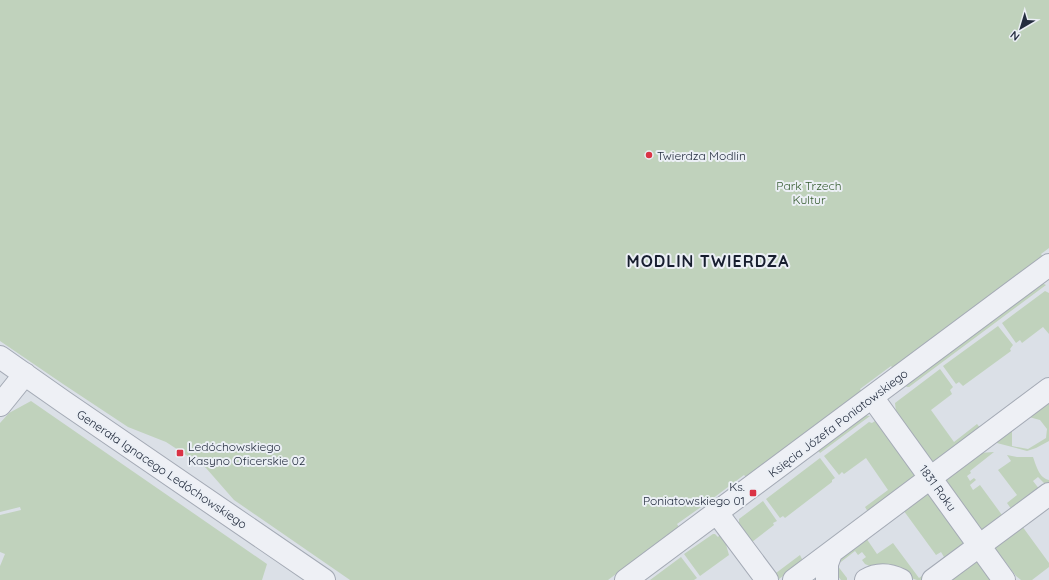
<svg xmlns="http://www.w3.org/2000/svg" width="1049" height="580" font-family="Quicksand,sans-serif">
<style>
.green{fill:#c0d2bc;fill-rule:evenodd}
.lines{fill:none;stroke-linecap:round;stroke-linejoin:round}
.minor-casing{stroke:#a4aab5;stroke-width:24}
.minor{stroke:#eef0f5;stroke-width:22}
.poi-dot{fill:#da3345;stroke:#ebeff5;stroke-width:1.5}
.labels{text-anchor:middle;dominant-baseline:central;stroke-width:4;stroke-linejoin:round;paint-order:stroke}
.poi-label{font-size:12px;fill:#242d3f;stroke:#ebeff5;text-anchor:start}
.park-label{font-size:12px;fill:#365c30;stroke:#ebeff5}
.street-label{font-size:12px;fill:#242d3f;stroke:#ebeff5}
.district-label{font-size:16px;font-weight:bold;letter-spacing:1px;fill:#171e2f;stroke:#ebeff5}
</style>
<rect width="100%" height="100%" fill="#dbe0e7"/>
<path class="green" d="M0,0H1049V248L1041,254L1043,257L893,368L891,366L860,389L862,392L746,477L744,475L712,499L710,497L699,505L701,507L677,524L679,527L608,580H350L234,500L206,468L166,442L128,427L63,384L0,341Z
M1044,284L1046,285L909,387H907L904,384L1038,285Z
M1045,291L1049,293V334L1043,327L1022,343L1020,340L1016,343L1002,323Z
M998,326L1013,345L1010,349L1011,351L963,386L959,382L956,384L943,366Z
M940,369L953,387L950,390L952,394L931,410L954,442L977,424L981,429L934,464L896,412L895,403Z
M31,401L267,564L262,580H0V566L5,554L0,552V515L21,510L20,507L0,512V423L9,413Z
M1049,402V441L1036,448L1027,451L993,442ZM1029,417L1040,420L1047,429L1046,438L1028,449L1012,446V431Z
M864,415L870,416L820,453L817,449Z
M875,421L916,477L868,512L865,507L888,490L866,458L844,474L842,472L839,475L824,456L869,422L872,423Z
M994,452L970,471L971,473L967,476L970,481L974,478L976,480L970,485L973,490L980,485L1002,515L995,528L985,535L942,476L979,453Z
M1007,455L1017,457H1033C1036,465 1039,478 1049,480V485L1047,486L1038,477L1033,481L1040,490L1012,510L1007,503L1017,495L998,470L1011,461Z
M820,458L835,478L832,480V482L785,518L783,516L780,518L766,499Z
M925,489L969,548L923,580H917L908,577L878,570L865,564L862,560L866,557L862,552L858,555L855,551L837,565L847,578V580H841L832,569L835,556L864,535L877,554L893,543L919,578L942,562L940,560L944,557L941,552L936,555L901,507Z
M763,501L777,521L773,523L774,525L752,542L776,573L800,555L803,561L779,579L739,525V519Z
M1022,526L1049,563V567L1032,580H1021L1016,576L994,547Z
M713,534H715L718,537L720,535L725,541L729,555L700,576L684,554Z
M681,557L697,578L694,580H650Z
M976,559L992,580H948Z"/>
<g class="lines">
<defs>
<path id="minor" d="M0,357L64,402L324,580
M872,397L1004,580
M0,405L25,374
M717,513L767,580
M626,580L1049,265
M794,580L1049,389
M827,580V564L831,553
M866,580C878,573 889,574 901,580
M933,580L1049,494"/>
</defs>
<use href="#minor" class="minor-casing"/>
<use href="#minor" class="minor"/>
</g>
<g class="poi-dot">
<circle cx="649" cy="155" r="4"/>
<rect x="176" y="449" width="8" height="8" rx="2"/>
<rect x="749" y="489" width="8" height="8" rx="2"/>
</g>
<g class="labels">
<g class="poi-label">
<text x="657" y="155">Twierdza Modlin</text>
<text x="188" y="446">Ledóchowskiego<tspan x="188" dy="14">Kasyno Oficerskie 02</tspan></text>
<text x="745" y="486" text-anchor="end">Ks.<tspan x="745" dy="14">Poniatowskiego 01</tspan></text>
</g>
<g class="park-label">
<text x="809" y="185">Park Trzech<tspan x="809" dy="14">Kultur</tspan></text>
</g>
<g class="street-label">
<text transform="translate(838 423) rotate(-37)">Księcia Józefa Poniatowskiego</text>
<text transform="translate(162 469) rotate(34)">Generała Ignacego Ledóchowskiego</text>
<text transform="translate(938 488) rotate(54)">1831 Roku</text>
</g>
<g class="district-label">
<text x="708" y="261">MODLIN TWIERDZA</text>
</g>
</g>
<g transform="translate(1021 28) rotate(218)" stroke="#ebeff5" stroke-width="3" paint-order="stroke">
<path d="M0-3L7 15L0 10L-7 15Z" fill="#242d3f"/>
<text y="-6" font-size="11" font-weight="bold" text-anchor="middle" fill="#242d3f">N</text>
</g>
</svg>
